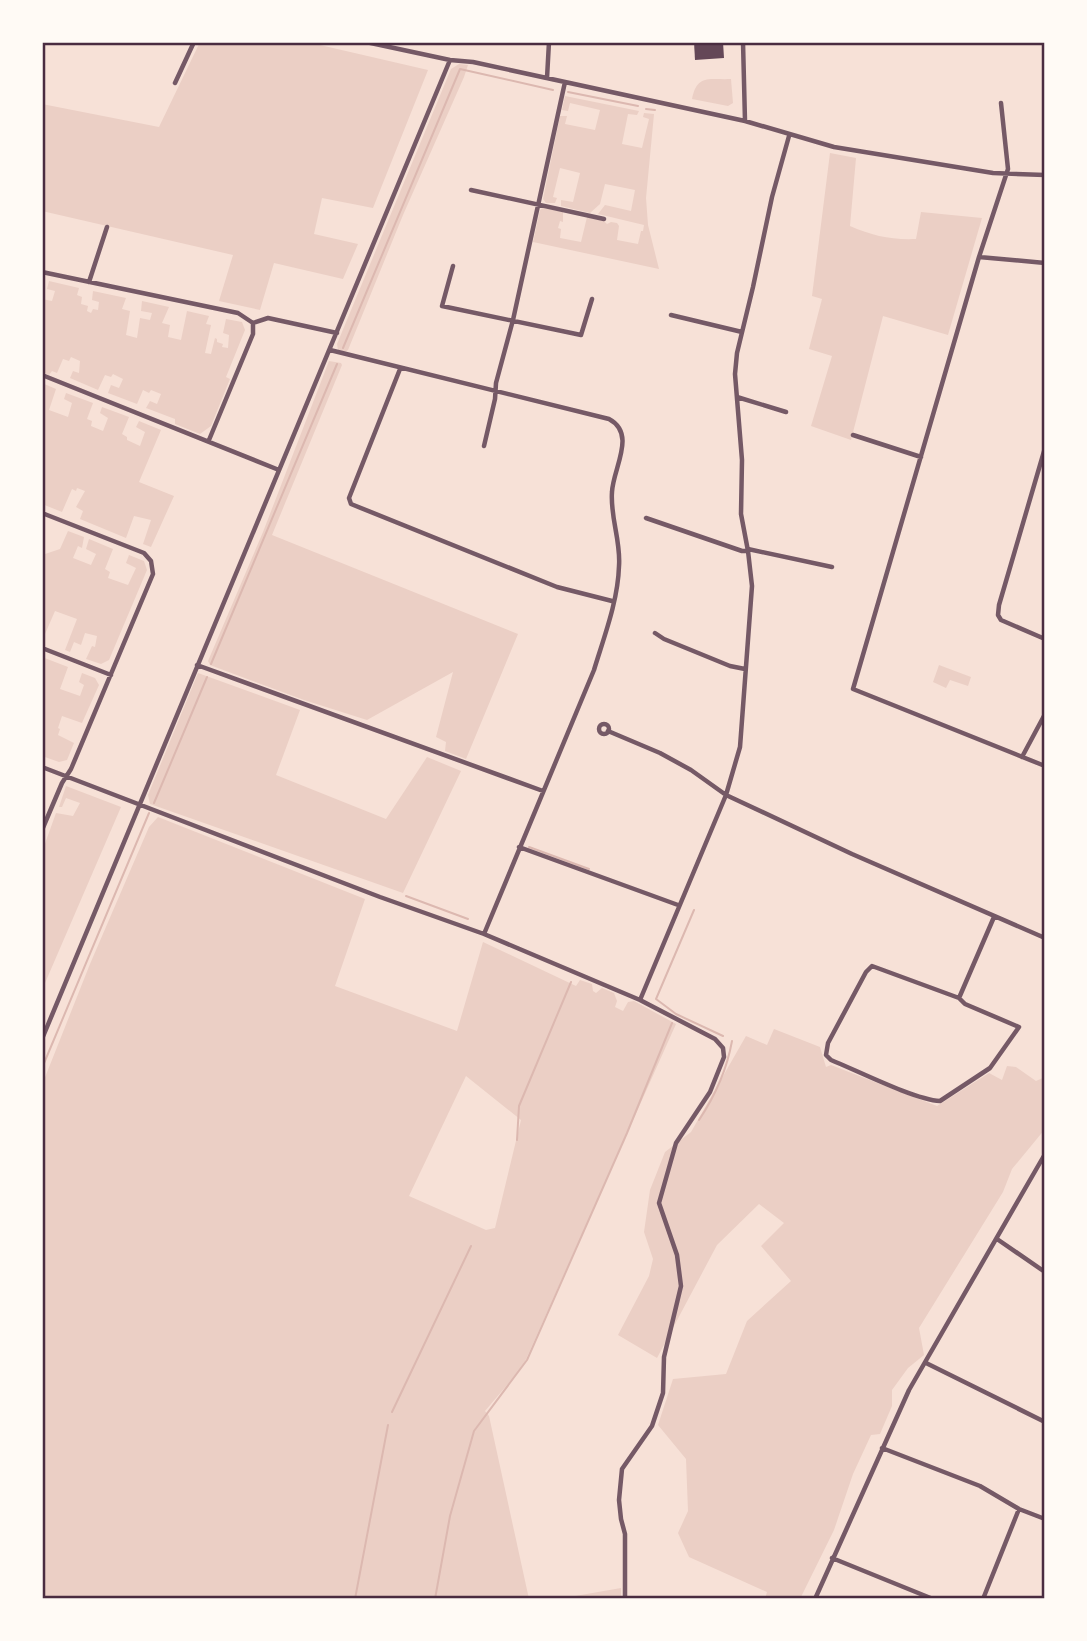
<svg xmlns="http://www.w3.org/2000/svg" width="1087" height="1641" font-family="'Fira Sans',sans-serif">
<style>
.green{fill:#ebcfc5;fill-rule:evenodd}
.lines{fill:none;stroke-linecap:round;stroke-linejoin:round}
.stream{stroke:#dcb8b0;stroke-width:2}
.building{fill:#644757}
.minor{stroke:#755966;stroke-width:4.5}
.neatline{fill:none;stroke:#4a2c40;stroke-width:2.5}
</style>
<rect width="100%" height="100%" fill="#f7e1d7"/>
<path class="green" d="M200,42H307L428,70L373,208L322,198L314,234L358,244L343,279L274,263L260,310L219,301L233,255L42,211V104L159,127Z
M459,64L468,65L464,77L403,215L348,350L345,352L338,350L337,344L451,69Z
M731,79L733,103L728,106L692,99C697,74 709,80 731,79Z
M565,96L639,111L637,115L628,114L622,144L642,148L649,119L643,117L644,113L654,114L646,198L648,225L659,269L533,242L540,210L543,208L563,212V222L560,221L558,228L561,229L560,238L581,242L587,217L604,221L607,224L611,222L617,223L619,226L617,240L638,244L641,231H643L644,225L598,214L605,205L631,211L635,190L605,184L600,204L590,213L561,206V200L573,202L580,173L560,168L553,197L557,198L555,203H546L543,199L560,116H567L565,124L595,130L600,110L570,103L568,111L562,110Z
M830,153L856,158L850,226C873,236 891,240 916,239L921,212L982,218L948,335L883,316L851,440L811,426L832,356L809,349L822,299L812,296Z
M49,281L79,288L77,295L82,297L81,304L88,306L87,311L91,313L93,309L98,310L99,302L92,300L93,291L126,298L122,309L130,311L126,335L137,338L140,318L150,320L152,313L141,311L142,301L169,307L162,323L170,325L168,337L181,340L187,311L209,316L206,324L211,325L205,353L211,354L215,338L217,339V342L223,344L222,347L228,348L229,335L223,333L226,319L242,322L245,330L226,377L230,379L211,426L200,434L175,424V419L146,408L150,401L157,404L161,394L151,390L149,393L143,390L137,404L108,393L111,385L119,388L123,379L113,374L111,377L105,375L98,390L70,378L73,371L79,373L80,361L71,357L69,361L63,359L57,373L52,371L49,375L42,372V299L52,301L55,291L47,289Z
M329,361L341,363L342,365L272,535L518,634L466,759L445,751L446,742L436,737L453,672L367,720L304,700L210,665L208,661L263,532Z
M42,383L56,389L49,410L68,417L72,403L64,399L66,393L93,403L87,419L92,421L91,426L103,431L108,418L100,413L102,407L129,417L122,434L127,437V440L140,446L145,432L136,427L139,421L161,430L139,482L174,496L151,547L143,544L151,520L134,516L126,538L80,519L83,511L76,507L85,491L77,488L76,491L72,489L62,512L42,504V488L45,479L42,477Z
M68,531L84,537L82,548L78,546L73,558L91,565L96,554L86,549L89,539L113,549L105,569L110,572L108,578L128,585L136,568L126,563L129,555L144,561L147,570L109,660L101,664L86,659L92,646L95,647L97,636L85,633L81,645L74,642L70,652L65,650L77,619L55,611L42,641V555L60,549Z
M42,657L68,667L60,689L80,696L84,685L79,682L82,673L95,678L99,685L82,723L62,716L58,728L60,729L58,735L74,743L67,760L59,762L42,756Z
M939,665L971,677L968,686L950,680L946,688L933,682Z
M198,673L300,710L276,775L386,819L427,757L461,771L403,893L150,804L148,795Z
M66,786L121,807L42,990V852L56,813L73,816L80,803L66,798L62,807H59Z
M158,817L365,899L335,986L457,1031L483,942L576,986L580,980L592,984L593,991L596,993L602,988L614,993L617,1001L615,1007L623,1011L628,1002L634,1001L676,1024L523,1366L485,1411L489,1416L529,1599H42V1085L90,964L149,827ZM466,1076L521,1120L495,1228L486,1230L409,1196Z
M774,1029L820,1047L826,1067L831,1065L937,1106L989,1073L1002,1080L1007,1066L1016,1067L1036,1081L1045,1077V1129L1012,1169L1003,1192L919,1328L924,1355L908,1368L892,1390V1406L880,1434L871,1435L853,1474L834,1530L800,1599H765L767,1592L689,1557L678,1533L688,1511L686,1459L658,1425L673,1379L726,1374L747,1321L791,1281L761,1246L784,1223L759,1204L717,1245L657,1358L618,1335L649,1276L653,1259L644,1232L650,1190L665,1152L691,1132L746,1036L767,1045Z
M621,1588V1599H558Z"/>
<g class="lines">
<path class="stream" d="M568,92L638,106
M646,109L655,110
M343,348L460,69L553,90
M211,664L337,364
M154,803L207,677
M529,847L589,869
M406,896L468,919
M694,910L656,999L676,1014L723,1036
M42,1068L149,813
M699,1120C715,1096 727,1069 732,1041
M517,1140L519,1106L571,982
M392,1412L471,1246
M355,1599L388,1425
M435,1599L450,1516L474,1431L527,1360L627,1133L672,1023"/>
</g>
<path class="building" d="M694,42H723L724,58L695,60Z"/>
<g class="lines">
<path class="minor" d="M366,42L450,60L473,62L745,121L834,147L993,173L1045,175
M743,42L745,121
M547,78L549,42
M175,83L194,42
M1001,103L1008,169L979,257L853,689L1045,766
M471,190L604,219
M979,257L1045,263
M453,266L442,306L581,335L592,299
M42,272L238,313L253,323L268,318L337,333
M89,282L107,227
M671,315L742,332
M330,350L609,419C637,434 613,468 612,492C610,517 621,541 619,566C618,601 604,637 594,670L484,934
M400,369L349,498L351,504L557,587L612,601
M42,375L279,470
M737,397L786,412
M853,435L921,457
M209,440L253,334V323
M484,446L495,399L496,383L513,320L565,82
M1045,448L999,605L998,615L1001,620L1045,639
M42,513L144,553L151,561L153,574L71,769L62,783L42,830
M646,518L742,551H748
M748,549L832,567
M655,633L664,639L730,666L745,669
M42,648L111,675
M197,665L543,791
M599 729a5 5 0 1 1 10 0a5 5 0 1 1-10 0Z
M608,731L660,753L691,770L726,795L852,854L1045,938
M1022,757L1045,714
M42,767L380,897L484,934L640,1000
M519,847L678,905
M959,998L965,1004L1019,1027L990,1068L940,1101C915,1100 856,1070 831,1060L826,1055L828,1043L866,972L872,966L959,998L994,917
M42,1039L450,60
M997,1239L1045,1272
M926,1363L1045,1422
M882,1448L980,1486L1019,1509L1045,1519
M832,1558L933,1599
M625,1599V1534L621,1519L619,1500L622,1469L652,1426L663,1393L664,1357L681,1286L677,1255L659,1203L676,1143L710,1092L724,1057L723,1048L715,1039L640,1000L726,795L740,747L752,586L748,551L741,514L742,460L735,374L737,353L753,287L772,197L789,136
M815,1599L909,1390L1045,1154
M983,1599L1019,1509"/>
</g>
<rect width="1087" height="1641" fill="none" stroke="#fffaf5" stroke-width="88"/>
<rect x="44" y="44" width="999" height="1553" class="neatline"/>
</svg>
